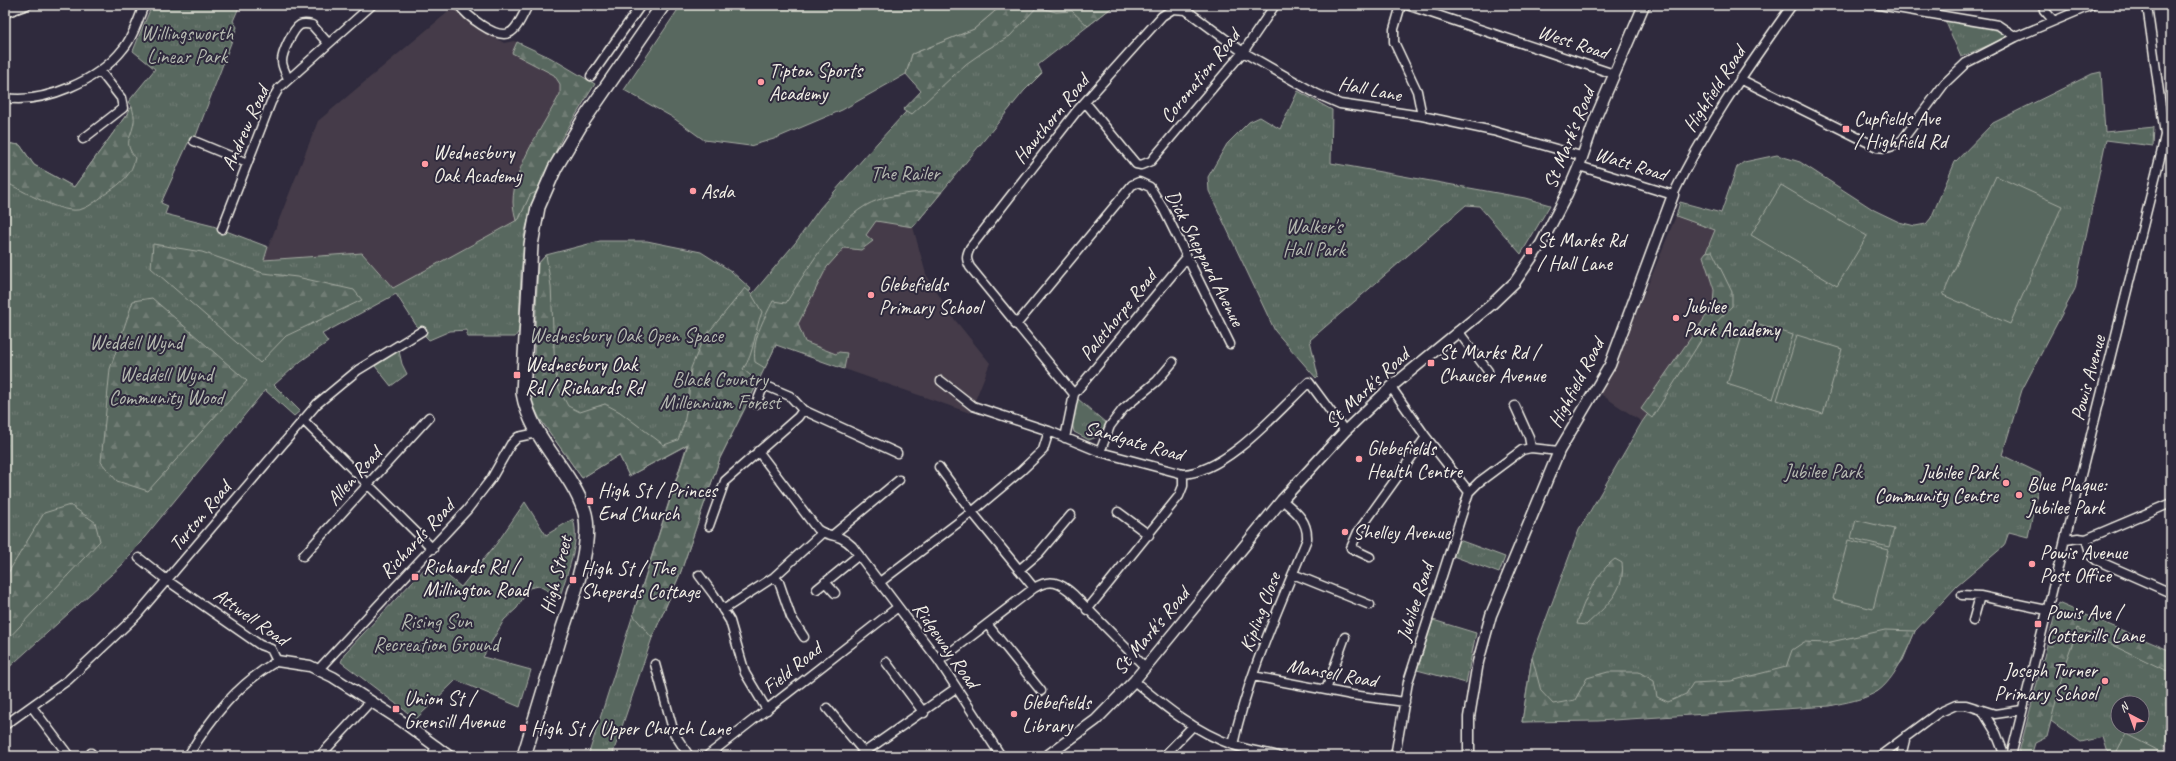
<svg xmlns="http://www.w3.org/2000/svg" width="2176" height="761" font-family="Caveat,sans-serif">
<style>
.built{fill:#443b48}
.grass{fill:url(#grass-tufts);stroke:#a6aca3;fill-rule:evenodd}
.forest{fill:url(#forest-firs);stroke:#a6aca3}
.garden{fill:#58675e;stroke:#a6aca3}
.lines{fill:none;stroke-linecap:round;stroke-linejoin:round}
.minor-casing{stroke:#f4f1e8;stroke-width:11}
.tertiary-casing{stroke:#f4f1e8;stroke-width:13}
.primary-casing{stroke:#f4f1e8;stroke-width:16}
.minor{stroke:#2f2a3d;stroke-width:8}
.tertiary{stroke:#2f2a3d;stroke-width:10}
.primary{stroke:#2f2a3d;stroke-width:13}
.poi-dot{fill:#ff9aa2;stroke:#2f2a3d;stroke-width:1.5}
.labels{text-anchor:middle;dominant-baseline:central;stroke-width:4;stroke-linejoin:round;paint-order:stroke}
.park-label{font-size:20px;fill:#b6bab1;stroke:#2f2a3d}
.street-label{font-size:20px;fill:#f4f1e8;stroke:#2f2a3d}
.poi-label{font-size:20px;fill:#f4f1e8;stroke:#2f2a3d;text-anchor:start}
</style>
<defs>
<pattern id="grass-tufts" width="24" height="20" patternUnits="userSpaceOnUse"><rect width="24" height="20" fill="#58675e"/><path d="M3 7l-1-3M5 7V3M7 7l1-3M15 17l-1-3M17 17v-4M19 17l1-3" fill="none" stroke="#717d75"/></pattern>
<pattern id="forest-firs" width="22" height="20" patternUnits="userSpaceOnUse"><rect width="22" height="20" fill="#58675e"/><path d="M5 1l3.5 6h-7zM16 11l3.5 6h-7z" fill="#717d75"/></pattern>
</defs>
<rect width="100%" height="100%" fill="#2f2a3d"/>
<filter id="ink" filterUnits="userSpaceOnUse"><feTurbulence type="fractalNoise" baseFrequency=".025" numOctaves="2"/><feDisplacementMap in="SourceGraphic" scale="8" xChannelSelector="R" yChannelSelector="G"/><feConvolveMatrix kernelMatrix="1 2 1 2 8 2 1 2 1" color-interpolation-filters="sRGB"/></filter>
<g filter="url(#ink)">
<path class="built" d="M454,7L460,16L504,43L514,41L551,58L595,84L563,136L536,192L530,195L519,219L393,288L362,253L263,260L318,121Z
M886,210L913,227L926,274L951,315L990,363L970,413L776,345L844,236Z
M1676,216L1715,230L1728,301L1642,422L1599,393L1614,368Z"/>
<path class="grass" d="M152,5H240L233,21L237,27L194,141L188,143L161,203L168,206L165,214L213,226L268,247L264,260L362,253L393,288L519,219L530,194L536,192L525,231L521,273L519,331L515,337H467V330L450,331L429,340L418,328L396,294L322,334L328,342L301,361L274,385L300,411L294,416L265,390L122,565L5,671V143L20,145L34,165L74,187L132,107L128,102L155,69L133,51Z
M1005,5H1115L1038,65L1042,73L1024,91L913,227L886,210L844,236L776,345L758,382L720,458L680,574L652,638L612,756H588L687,445L629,476L619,455L582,478L540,419L538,264L546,255L600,241H647L701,252L731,271L751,289L727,324L796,242L820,208L878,142Z
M1945,20L1997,29L2008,37L1961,57Z
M2101,72L2105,132L2154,127L2153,146L2106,140L2075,289L2022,390L2002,455L2041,474L2028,537L2009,532L2004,546L1957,586L1915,631L1903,660L1878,691L1863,698L1522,722L1532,657L1579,530L1642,422L1728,301L1706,252L1715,230L1676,216L1680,202L1721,213L1737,167L1744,162L1777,155L1800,162L1874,210L1899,222L1915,226L1926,224L1931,218L1955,162L1993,123L2092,74Z
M1298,91L1332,110L1331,163L1525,198L1550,205L1521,254L1479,206L1466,205L1310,340L1318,376L1316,378L1275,331L1209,191L1208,177L1227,144L1249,122L1260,117L1280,129Z
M399,351L402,364L407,374L391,386L375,366Z
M1078,399L1106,423L1099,436L1089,440L1074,432L1072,422Z
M525,502L546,535L573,519C581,543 566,574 560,597L539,586L529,588L517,608L504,620L483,657L531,670L520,707L456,680L416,719L341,662L345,653L431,562L461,587L497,543Z
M1459,540L1505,557L1499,573L1453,556Z
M1433,620L1476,633L1466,683L1417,670Z
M2078,628L2171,668V733L2161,756H2109L2103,737L2081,742L2045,717L2069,635ZM2118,703H2142V727H2118Z"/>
<path class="forest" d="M1002,5H1115L1088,26L1072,11L1056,12L1037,7L1010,36L986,50L966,64L911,115L903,110L921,91L906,74L912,54L974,29Z
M517,42L551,58L595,84L563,136L536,192L530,195L519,219L516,221C515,215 513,208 513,202C513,167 544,125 560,94V84L554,75L512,53Z
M132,107C133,111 135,118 134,122C131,140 123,141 135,158C132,174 122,183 108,192C100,198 91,206 82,209C63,216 22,190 5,182V143L20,145L34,165L74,187Z
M921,192H942L913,227L876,221L866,235L873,241L861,250L844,248L827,267L798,324L805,342L836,354L839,352L847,353L844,369L776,345L765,368L755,362C752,339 763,321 773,301L786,303C806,271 832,226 865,206C882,196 902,194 921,192Z
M153,244L202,252L263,273L297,277L354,290L362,300L286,336L260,363L151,268Z
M1712,251L1732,292V306L1705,334L1652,418L1641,409L1713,306L1714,290L1703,256L1706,252Z
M546,255L551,286L555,370L559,389L568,406L580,412L605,404L620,412L664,445L678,440L684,424L689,394L691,368L703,339L745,288L751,293L762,312C754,331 755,353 743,369L758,382L720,458L680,574L652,638L633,615L688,444L629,476L619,455L582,478L540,419L532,403L538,264Z
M152,298L247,381L148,491L117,481L101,462L110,369L133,301Z
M70,505L95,522L100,541L5,642V578L44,513Z
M1615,559L1622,563C1626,591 1605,607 1586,625L1577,624C1583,601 1597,572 1615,559Z
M2058,603L2171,651V673L2078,628L2066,661L2047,737L2035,743L2031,756H2018Z
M1885,630L1915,631C1908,649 1894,680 1878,691C1864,700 1846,702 1830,706L1598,721L1522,722L1532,657L1541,691L1553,704L1575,700L1587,678L1608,672H1639L1654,681L1657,697L1668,702L1686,694L1693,683L1731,681L1786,667L1792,650L1804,642L1826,643Z"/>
<path class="garden" d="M681,5H1002L974,29L912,54L906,74L842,110L774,139L750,146L704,140L672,117L624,90Z
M1996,176L2062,206L2010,324L1943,295Z
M1781,185L1867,236L1837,286L1751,235Z
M1747,320L1793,335L1773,399L1727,384Z
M1797,335L1842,349L1823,414L1777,400Z
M1856,520L1894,529L1889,547L1851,538Z
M1848,540L1888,550L1873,609L1833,599Z
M2126,734L2165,754L2164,756L2115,755Z"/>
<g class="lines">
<defs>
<path id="minor" d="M459,5C466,15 495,39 509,33C517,30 524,13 528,5
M1401,5L1394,29V42L1417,91L1422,116
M1407,5L1614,74
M1879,5L1998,25L2016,37
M2043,5L2044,10L2054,21
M5,13L27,5
M591,76L641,5
M288,79C286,73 282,67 282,61C282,53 293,29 300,25C304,23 308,24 312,25L328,43
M1740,79L1877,147C1889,149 1894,147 1903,139L1945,83L1966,63L2016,37L2092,5
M5,98C44,104 99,80 123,49C133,37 138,20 144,5
M1085,102L1136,164L1141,165L1151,161L1243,52L1275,5
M83,139L123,108L121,98L100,71
M194,141L247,163
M1579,166L1673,195C1705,127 1749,66 1792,5
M222,229L271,102L279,88L372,5
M1016,325L1132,185L1139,182L1150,187L1164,210L1230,344
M1458,331L1488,371
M941,381L973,406L1049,431L1100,452L1183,474C1227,472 1277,412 1309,382L1345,431
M1391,387L1426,437L1469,492
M1074,394L970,267C966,259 966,256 970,248L1076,112L1162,16L1173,9L1186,10L1243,52L1317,94L1340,104L1422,116L1493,131L1581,156
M1515,406L1529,437L1531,448
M803,410L897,453
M303,420L433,549
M1065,438L1074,394L1187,257
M758,451L817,529C828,538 838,532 852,546L939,661L1001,756
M1100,452L1110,426L1123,409L1157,381L1173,362
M939,467L972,512L1034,588
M1118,512L1149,535
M709,526L725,481L798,417L803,410L790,396L764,385L756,404
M834,534L899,480
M2086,539L2091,556L2096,560L2171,593
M2066,540L2078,538L2086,539L2171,503
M303,556L429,417
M1370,557L1351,548L1358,532L1426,437
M139,558L168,581L260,645L271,649L277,661C238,684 211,717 188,756
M1019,570L1039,553L1071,515
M1293,574L1370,605
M699,575L714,595L730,621L745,673L767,710
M774,577L779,582L791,617L804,637
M825,582L835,593
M880,582L972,512L1021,471L1043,450L1049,431
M817,589L859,555
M1962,595L1980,596L2047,610
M723,610L774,577L822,533
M1087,610L1179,496L1183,486V474
M1973,621L1980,596
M987,624L1041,691
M939,661L1034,588C1050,578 1060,582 1074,595L1145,667
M886,662L924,713
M655,664L674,733L689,756
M318,670L467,510L491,479L511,444L518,437L537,433
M1253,676L1352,695L1405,702
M1134,681C1164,706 1195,732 1233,745C1247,750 1263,752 1278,756
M1326,690L1345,637
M32,707L69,756
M827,708L864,752
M1982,710L1996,733L2005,756
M5,725L68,680L137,615L317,404L358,370L422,331
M1233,745C1248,674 1280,606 1307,539C1308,520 1295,511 1282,500
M89,756L91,753
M320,756L370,702
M431,756L437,746
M707,756L898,607
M859,756L956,688
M1164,756L1193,726
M1395,756L1408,682L1469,492L1479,482L1522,450L1531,448L1559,451
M1880,756L1938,713L1956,705H1966L1995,714L2022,710
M1901,756L1906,736
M2011,756L2161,154L2165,135L2147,5"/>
<path id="tertiary" d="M277,661L310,666L333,677L400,720L449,756
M1047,756L1096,720L1134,681L1282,500L1345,431L1391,387L1491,305L1515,282L1541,244L1567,194L1579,166L1596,117L1644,5
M1469,756V717L1478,662L1491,615L1559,451L1610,365L1673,195"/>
<path id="primary" d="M524,756C536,716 548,677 560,637C570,605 595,542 584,510C569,467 531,440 523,393L531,245L538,207L555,168L583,121L663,5"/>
</defs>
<use href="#minor" class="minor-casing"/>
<use href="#tertiary" class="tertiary-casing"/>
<use href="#primary" class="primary-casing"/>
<use href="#minor" class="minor"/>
<use href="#tertiary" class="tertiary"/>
<use href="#primary" class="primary"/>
</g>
</g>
<g class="poi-dot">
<circle cx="761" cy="82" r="4"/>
<rect x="1842" y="125" width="8" height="8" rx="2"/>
<circle cx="425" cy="164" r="4"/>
<circle cx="693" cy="191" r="4"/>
<rect x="1525" y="247" width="8" height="8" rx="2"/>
<circle cx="871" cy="295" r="4"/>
<circle cx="1676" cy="318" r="4"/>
<rect x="1427" y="359" width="8" height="8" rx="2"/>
<rect x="513" y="371" width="8" height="8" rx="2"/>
<circle cx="1359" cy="459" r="4"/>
<circle cx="2006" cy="483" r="4"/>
<circle cx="2019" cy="495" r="4"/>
<rect x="586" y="497" width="8" height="8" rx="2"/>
<circle cx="1345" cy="532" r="4"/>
<circle cx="2032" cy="564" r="4"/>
<rect x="411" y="573" width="8" height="8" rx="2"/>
<rect x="569" y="576" width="8" height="8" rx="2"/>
<rect x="2034" y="620" width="8" height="8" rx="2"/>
<circle cx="2105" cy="681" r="4"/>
<rect x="392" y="705" width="8" height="8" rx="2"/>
<circle cx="1014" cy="714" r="4"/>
<rect x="519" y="724" width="8" height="8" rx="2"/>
</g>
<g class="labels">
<g class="park-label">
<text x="187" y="33">Willingsworth<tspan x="187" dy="23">Linear Park</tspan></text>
<text x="905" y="173">The Railer</text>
<text x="1314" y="226">Walker's<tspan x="1314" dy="23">Hall Park</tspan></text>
<text x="626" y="335">Wednesbury Oak Open Space</text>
<text x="136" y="342">Weddell Wynd</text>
<text x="166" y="374">Weddell Wynd<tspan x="166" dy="23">Community Wood</tspan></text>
<text x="720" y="379">Black Country<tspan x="720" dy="23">Millennium Forest</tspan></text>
<text x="1823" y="471">Jubilee Park</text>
<text x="436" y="621">Rising Sun<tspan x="436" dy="23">Recreation Ground</tspan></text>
</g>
<g class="street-label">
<text transform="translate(1573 42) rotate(18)">West Road</text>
<text transform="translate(1200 76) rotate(-51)">Coronation Road</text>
<text transform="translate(1370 89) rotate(11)">Hall Lane</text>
<text transform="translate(1714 89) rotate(-57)">Highfield Road</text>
<text transform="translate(1051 119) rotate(-51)">Hawthorn Road</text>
<text transform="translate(245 128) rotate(-66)">Andrew Road</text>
<text transform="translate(1569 138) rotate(-68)">St Mark's Road</text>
<text transform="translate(1631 164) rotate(17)">Watt Road</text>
<text transform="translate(1205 258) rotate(63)">Dick Sheppard Avenue</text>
<text transform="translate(1118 315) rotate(-51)">Palethorpe Road</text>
<text transform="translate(2088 378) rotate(-75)">Powis Avenue</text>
<text transform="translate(1576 383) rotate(-62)">Highfield Road</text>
<text transform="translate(1367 388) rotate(-43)">St Mark's Road</text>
<text transform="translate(1134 441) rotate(16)">Sandgate Road</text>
<text transform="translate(354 476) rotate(-48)">Allen Road</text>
<text transform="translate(200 516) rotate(-50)">Turton Road</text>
<text transform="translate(417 539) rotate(-47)">Richards Road</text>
<text transform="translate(556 575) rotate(-76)">High Street</text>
<text transform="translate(1415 602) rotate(-72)">Jubilee Road</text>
<text transform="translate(1260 612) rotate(-69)">Kipling Close</text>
<text transform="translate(251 617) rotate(35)">Attwell Road</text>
<text transform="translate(1151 631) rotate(-50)">St Mark's Road</text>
<text transform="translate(946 645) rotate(55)">Ridgeway Road</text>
<text transform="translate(792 668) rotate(-39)">Field Road</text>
<text transform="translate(1332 673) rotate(10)">Mansell Road</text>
</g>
<g class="poi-label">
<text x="769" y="70">Tipton Sports<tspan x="769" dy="23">Academy</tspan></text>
<text x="1854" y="118">Cupfields Ave<tspan x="1854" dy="23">/ Highfield Rd</tspan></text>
<text x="433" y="152">Wednesbury<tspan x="433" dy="23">Oak Academy</tspan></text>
<text x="701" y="191">Asda</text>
<text x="1537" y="240">St Marks Rd<tspan x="1537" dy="23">/ Hall Lane</tspan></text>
<text x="879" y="284">Glebefields<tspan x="879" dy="23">Primary School</tspan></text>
<text x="1684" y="306">Jubilee<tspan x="1684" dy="23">Park Academy</tspan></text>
<text x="1439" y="352">St Marks Rd /<tspan x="1439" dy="23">Chaucer Avenue</tspan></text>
<text x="525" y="364">Wednesbury Oak<tspan x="525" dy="23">Rd / Richards Rd</tspan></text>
<text x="1367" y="448">Glebefields<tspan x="1367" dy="23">Health Centre</tspan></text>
<text x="1998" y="472" text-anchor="end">Jubilee Park<tspan x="1998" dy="23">Community Centre</tspan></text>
<text x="2027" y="484">Blue Plaque:<tspan x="2027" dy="23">Jubilee Park</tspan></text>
<text x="598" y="490">High St / Princes<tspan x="598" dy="23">End Church</tspan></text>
<text x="1353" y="532">Shelley Avenue</text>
<text x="2040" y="552">Powis Avenue<tspan x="2040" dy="23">Post Office</tspan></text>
<text x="423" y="566">Richards Rd /<tspan x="423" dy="23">Millington Road</tspan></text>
<text x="581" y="568">High St / The<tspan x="581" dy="23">Sheperds Cottage</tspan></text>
<text x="2046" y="612">Powis Ave /<tspan x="2046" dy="23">Cotterills Lane</tspan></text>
<text x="2097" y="670" text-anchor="end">Joseph Turner<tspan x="2097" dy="23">Primary School</tspan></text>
<text x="404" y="698">Union St /<tspan x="404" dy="23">Grensill Avenue</tspan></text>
<text x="1022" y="702">Glebefields<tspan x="1022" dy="23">Library</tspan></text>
<text x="531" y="728">High St / Upper Church Lane</text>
</g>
</g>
<rect width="2176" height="761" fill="none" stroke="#2f2a3d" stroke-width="20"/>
<rect x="10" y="10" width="2156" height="741" fill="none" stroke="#f4f1e8" stroke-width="1.5" filter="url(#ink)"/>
<g transform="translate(2130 715) rotate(319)"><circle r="19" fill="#2f2a3d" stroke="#7e7a81"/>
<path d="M0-3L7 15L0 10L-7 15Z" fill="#ff9aa2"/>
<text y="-6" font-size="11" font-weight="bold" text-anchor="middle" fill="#f4f1e8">N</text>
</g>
</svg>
